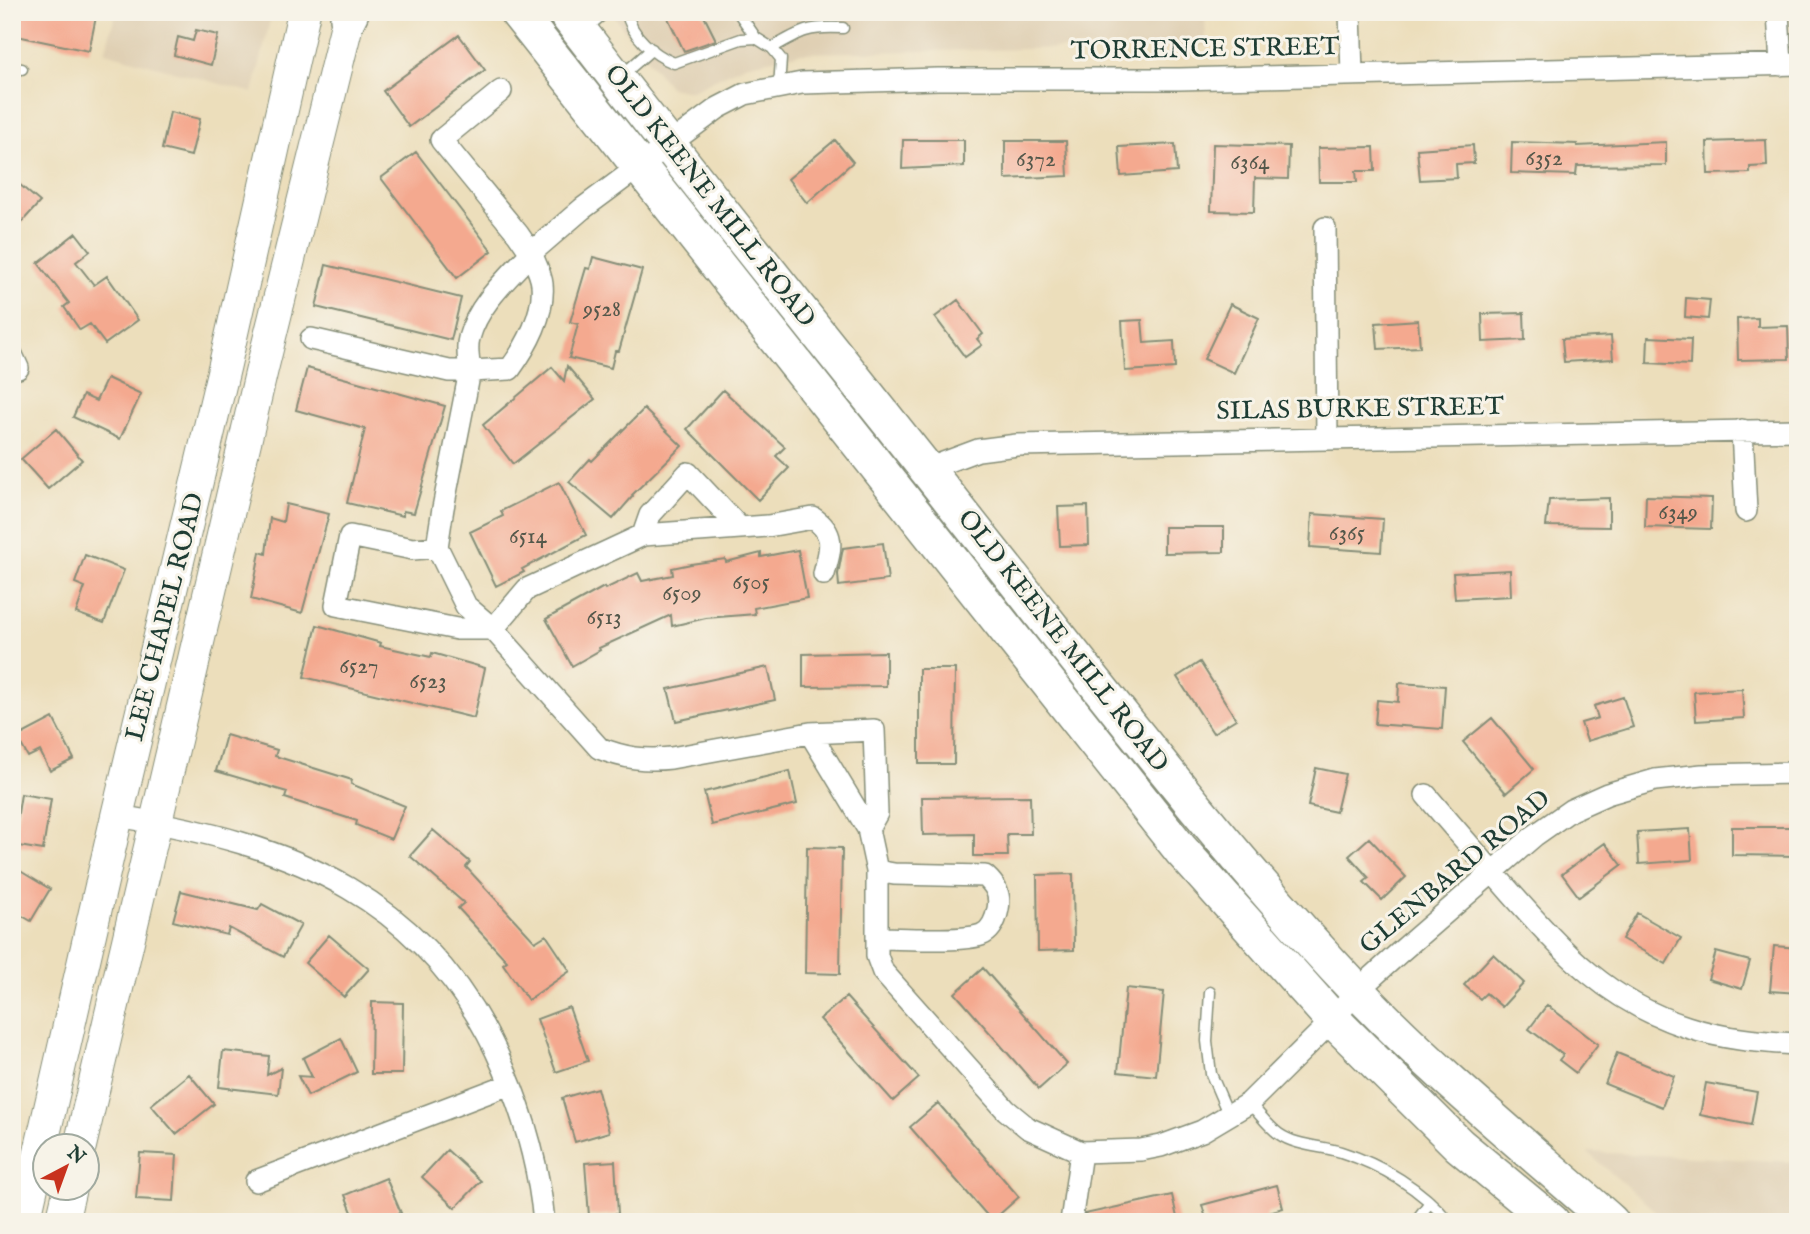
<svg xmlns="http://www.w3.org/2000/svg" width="1810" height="1234" font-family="'IM FELL English',serif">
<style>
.built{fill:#dfcfb2}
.building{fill:#f4a98f}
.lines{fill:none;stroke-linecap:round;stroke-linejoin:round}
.lane-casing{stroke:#868e78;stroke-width:13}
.street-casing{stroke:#868e78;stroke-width:24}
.secondary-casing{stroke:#868e78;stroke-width:34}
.primary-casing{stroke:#868e78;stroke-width:38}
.lane{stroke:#fff;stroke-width:10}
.street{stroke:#fff;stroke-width:21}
.secondary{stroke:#fff;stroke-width:32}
.primary{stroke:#fff;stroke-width:35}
.labels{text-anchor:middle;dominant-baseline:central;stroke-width:6;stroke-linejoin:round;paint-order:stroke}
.number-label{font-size:23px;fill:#54584b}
.street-label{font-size:26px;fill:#1f3d34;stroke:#f7f3e8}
</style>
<rect width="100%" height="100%" fill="#f7f3e8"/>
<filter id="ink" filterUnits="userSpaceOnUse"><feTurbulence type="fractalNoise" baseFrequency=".0143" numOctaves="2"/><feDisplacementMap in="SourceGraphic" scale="14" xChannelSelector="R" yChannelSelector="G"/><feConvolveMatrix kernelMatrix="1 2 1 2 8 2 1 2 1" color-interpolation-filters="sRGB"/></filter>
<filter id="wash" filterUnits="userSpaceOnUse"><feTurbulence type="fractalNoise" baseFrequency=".00686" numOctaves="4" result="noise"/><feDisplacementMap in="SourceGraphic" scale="28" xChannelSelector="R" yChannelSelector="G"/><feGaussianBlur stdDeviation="1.57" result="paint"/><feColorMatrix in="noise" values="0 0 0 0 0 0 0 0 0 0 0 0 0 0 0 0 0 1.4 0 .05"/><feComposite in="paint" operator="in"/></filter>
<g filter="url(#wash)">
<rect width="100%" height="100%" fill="#ecdebb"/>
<path class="built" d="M116,12H272L253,93L105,52Z
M611,12H1205L1206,46L802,53L745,65L690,91L669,87Z
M1587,1152L1798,1162V1222H1668Z"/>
<g id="blocks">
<path class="building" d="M12,12H97L89,51L12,35Z
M665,12H702L716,40L684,51Z
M196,30L218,35L211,65L174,55L178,37L193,41Z
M459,35L485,70L409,127L383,91Z
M170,112L200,119L191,156L162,149Z
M835,140L853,162L807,203L788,179Z
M903,140H964V166L902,169Z
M1766,140L1767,166L1750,167V173L1708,174L1707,142Z
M1005,141H1066L1068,176L1005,179Z
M1512,142L1577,144V146L1666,142V165L1577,166L1576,175L1511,173Z
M1175,144L1177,172L1121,176L1119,147Z
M1213,144L1289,146L1288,179L1255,178L1254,212L1211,211Z
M1473,145L1474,163L1456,164L1457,178L1420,180L1417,149Z
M1374,147L1375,171H1356L1357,182H1319L1318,148Z
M416,152L492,251L457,278L381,178Z
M12,178L40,202L12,233Z
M76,233L90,251L76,262L94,285L107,276L138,320L105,344L90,324L80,330L64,307L69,303L38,263Z
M593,257L642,270L619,351H615L611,368L569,358L578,324L570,322L586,268L590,269Z
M326,265L461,298L451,340L316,307Z
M1686,298L1710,300L1708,319L1685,317Z
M958,300L983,334L977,339L982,345L965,357L935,317Z
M1230,304L1259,318L1234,373L1204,359Z
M1524,313L1525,340L1483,342L1482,314Z
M1758,318V327L1788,326L1789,359L1738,360L1737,319Z
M1142,320L1144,343L1174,341L1175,368L1125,371L1122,321Z
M1418,320L1420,347L1378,349L1376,323Z
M1611,336L1613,359L1564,362L1562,339Z
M1648,337L1691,339L1690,365L1647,363Z
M567,366L595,399L513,464L483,425L552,367L564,381Z
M307,368L445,406L414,513L403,511V516L347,503L365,429L296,410Z
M107,378L141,394L120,439L73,417L83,395L96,401Z
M723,390L785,447L776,456L789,468L758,500L687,429Z
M644,409L682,446L632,495L633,496L613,519L569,482L590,459L592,461Z
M56,429L82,460L48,489L21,459Z
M559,482L586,535L522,569L524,572L496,586L470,532L503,516L501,511Z
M1646,496L1712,498L1711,529L1645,527Z
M1609,498V527L1546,526L1549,500Z
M286,504L329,514L302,613L251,599L260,552L266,554L270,518L283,522Z
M1088,506L1089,545L1060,546L1058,507Z
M1312,514L1383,519L1381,552L1310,547Z
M1164,527H1224V552L1164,553Z
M883,543L888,580L839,586L838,574L843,548Z
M798,550L807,598L754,608L755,614L706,618L672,626L671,615L599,648L600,650L572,666L546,619L604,587L605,589L638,573L642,581L673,575L672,568L691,564L725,559L726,562L761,553V557Z
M85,555L124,570L104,623L76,613L85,587L75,583Z
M1510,570L1511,596L1455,599L1453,573Z
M317,625L381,643L380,646L431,657L432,653L485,668L474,718L304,677Z
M886,652V686L803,687V654Z
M1200,662L1236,719L1213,733L1177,677Z
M768,667L775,700L676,721L668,689Z
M919,669H955L954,764H919Z
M1399,683L1445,686L1442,729L1375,724L1377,700L1398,702Z
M1742,689L1744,718L1696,721L1694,692Z
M1623,697L1633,727L1587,741L1581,723L1598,718L1594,706Z
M53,718L74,759L50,771L40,751L28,757L17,737Z
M1492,718L1534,769L1506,793L1463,742Z
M226,735L277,750L275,756L352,780L351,784L405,806L391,839L356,825L357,821L285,798L287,792L216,771Z
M1316,768L1345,774L1336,812L1308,806Z
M790,771L797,804L712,825L704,792Z
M21,794L51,799L43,850L13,845Z
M1030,796L1031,834H1007L1008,856H974V834L923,835L922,797Z
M1732,827H1798V856L1732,855Z
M1690,829L1692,860L1639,864L1637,832Z
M433,830L470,862L466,867L535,942L546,935L570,971L528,1000L503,964L507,961L458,908L464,903L410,856Z
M1369,838L1406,877L1382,900L1364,882L1369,878L1349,856Z
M1605,843L1622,865L1579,897L1562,874Z
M807,847L842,848L840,974L805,973Z
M12,866L50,889L31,921L12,910Z
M1073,874L1074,950L1038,951L1037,875Z
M181,891L258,910L262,904L301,925L283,957L229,928L227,935L173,921Z
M1637,913L1681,938L1666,964L1622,939Z
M329,935L369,969L344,997L305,963Z
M1774,946L1798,948V993L1770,991Z
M1716,952L1750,961L1742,989L1708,979Z
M1493,954L1524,983L1502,1007L1486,993L1480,999L1464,985Z
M983,968L1067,1064L1039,1089L955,993Z
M1126,988L1164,992L1156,1076L1118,1072Z
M846,997L919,1078L893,1101L820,1019Z
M372,1002L403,1003L402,1074H371Z
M1547,1005L1598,1044L1576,1073L1559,1060L1563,1055L1529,1029Z
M569,1007L588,1061L556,1072L537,1019Z
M341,1038L357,1072L308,1096L298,1076L312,1077L303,1058Z
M223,1051L269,1056L267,1075L281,1068L278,1094L219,1087Z
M1617,1053L1674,1076L1662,1107L1605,1084Z
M189,1074L214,1104L176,1134L151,1105Z
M1706,1083L1757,1092L1751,1125L1700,1115Z
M597,1088L609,1132L575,1142L562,1098Z
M938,1103L1019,1197L992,1221L910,1127Z
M447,1150L481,1181L455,1208L422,1177Z
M140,1153L177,1155L174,1201L136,1199Z
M615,1161L618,1214L589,1216L585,1163Z
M386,1178L401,1213L380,1222H356L345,1195Z
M1277,1185L1283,1208L1266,1213L1267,1217L1251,1222H1207L1202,1205Z
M1172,1195L1178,1222H1084L1085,1214Z"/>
</g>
</g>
<g filter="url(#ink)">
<use href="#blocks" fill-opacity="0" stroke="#868e78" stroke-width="2"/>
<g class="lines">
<defs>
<path id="lane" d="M627,12C630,35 654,55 674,63L741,39L756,38L772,48L781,59L779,87
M738,12L756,38
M949,12V14
M584,30L606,12
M772,48C801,31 809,26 843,28
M12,68L22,69
M620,77L652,49
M1210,992L1207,1041L1211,1074L1229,1116
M1249,1103C1259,1113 1268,1126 1279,1134C1296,1146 1322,1146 1341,1152C1382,1165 1422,1189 1449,1222
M1415,1222L1430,1202"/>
<path id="street" d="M1350,12L1352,74
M1778,12L1781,65
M1325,228L1327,437
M311,339L449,371H470C469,361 466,348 469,338C478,304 508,278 531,253L518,234L441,140L501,91
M12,355L18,368
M1742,430L1746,511
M927,469L978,450L1017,445L1798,430
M643,535L768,526L813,518C837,534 830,550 824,574
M437,547L413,549L350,536L336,605L457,629H493L527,589L643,535L650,515L688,473L740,528
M810,733L868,829
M1426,795C1454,828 1482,860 1510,892C1564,953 1607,1001 1687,1027C1723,1039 1760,1042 1798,1044
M117,816C291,843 431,897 504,1069C525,1118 539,1168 544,1222
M877,871L894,874L985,876C995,885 1001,894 998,909C996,919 992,931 981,935C961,942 901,938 877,938V871L868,829L877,813L874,730L810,733L671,758C645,761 624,758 599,748L493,629L466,606L437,547L443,508L470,371L510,369C527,346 545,313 542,284C541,274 535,263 531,253L582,209L718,108L745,94L802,83L938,79H1179L1798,64
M877,938V956L883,972L1006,1110L1028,1128L1081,1152L1141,1150L1161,1146L1202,1131L1249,1103L1333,1020L1357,991L1399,953L1534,836L1571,810L1607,794L1655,780L1702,775L1798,773
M256,1181L510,1084
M1071,1222L1081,1152"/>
<path id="secondary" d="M80,1146L262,369L350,12
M24,1222L117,816L225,364L304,12
M62,1222L70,1188"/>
<path id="primary" d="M517,12L1181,850L1333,1020L1459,1145L1552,1222
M565,12C703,191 845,366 985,543C1105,694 1222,848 1355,989C1434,1072 1525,1146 1611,1222
M348,18L351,12"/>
</defs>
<use href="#lane" class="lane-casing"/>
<use href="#street" class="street-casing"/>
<use href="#secondary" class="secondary-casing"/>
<use href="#primary" class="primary-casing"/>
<use href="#lane" class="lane"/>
<use href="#street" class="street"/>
<use href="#secondary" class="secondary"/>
<use href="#primary" class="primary"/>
</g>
</g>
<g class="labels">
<g class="number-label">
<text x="1544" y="158">6352</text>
<text x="1036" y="159">6372</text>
<text x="1250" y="162">6364</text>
<text x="602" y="309">9528</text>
<text x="1678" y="512">6349</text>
<text x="1347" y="533">6365</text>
<text x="528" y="536">6514</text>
<text x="751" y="582">6505</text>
<text x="682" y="593">6509</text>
<text x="604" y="617">6513</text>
<text x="359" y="666">6527</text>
<text x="428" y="681">6523</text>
</g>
<g class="street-label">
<text transform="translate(1205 49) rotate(-1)">TORRENCE STREET</text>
<text transform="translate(710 196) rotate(52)">OLD KEENE MILL ROAD</text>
<text transform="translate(1360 409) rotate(-1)">SILAS BURKE STREET</text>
<text transform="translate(165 617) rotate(-76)">LEE CHAPEL ROAD</text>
<text transform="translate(1063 641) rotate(52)">OLD KEENE MILL ROAD</text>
<text transform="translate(1455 872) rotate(-40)">GLENBARD ROAD</text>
</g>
</g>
<rect width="1810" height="1234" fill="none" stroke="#f7f3e8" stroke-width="42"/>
<g transform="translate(66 1167) rotate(41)"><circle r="33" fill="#f7f3e8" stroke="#a1aaa0" stroke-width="2"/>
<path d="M0-5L12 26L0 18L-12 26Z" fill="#c8321e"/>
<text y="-10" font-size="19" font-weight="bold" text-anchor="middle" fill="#1f3d34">N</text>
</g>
</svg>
